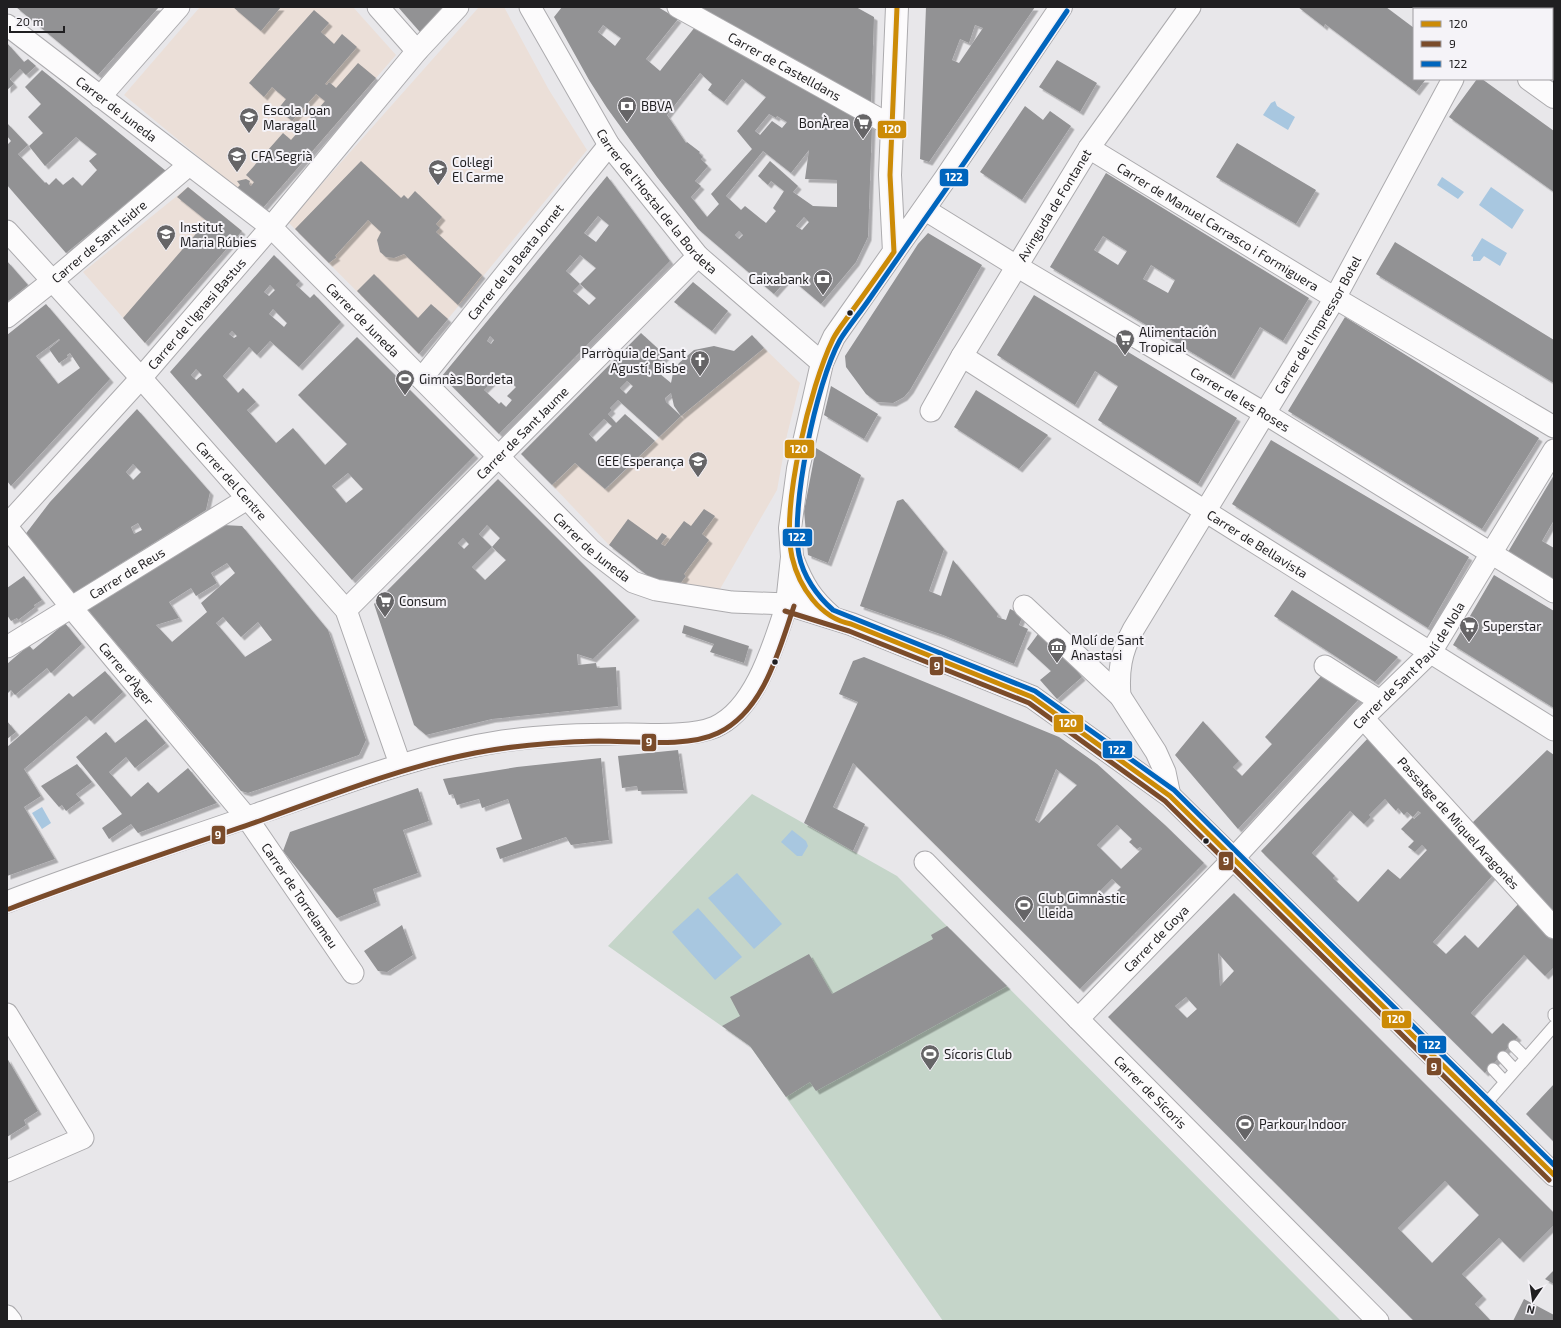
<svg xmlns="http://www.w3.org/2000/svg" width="1561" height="1328" font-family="'Exo 2',sans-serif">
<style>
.education{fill:#ebdfd8}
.green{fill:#c5d5c9}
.water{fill:#a8c7e0}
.building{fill:#929294;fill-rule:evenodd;filter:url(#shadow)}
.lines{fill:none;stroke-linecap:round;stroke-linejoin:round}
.lane-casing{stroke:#acabae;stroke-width:13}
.street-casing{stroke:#acabae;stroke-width:23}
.secondary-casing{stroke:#acabae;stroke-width:24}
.lane{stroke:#fcfbfc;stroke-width:11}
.street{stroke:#fcfbfc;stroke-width:21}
.secondary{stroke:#fcfbfc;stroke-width:22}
.bus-1-casing{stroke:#f5f3f8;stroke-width:8}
.bus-2-casing{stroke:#f5f3f8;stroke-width:8}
.bus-3-casing{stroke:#f5f3f8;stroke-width:8}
.bus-1{stroke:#cc8b07;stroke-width:5}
.bus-2{stroke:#7a4b2a;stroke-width:5}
.bus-3{stroke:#0065bd;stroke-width:5}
.bus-dot{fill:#201f21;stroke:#f5f3f8;stroke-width:1.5}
.labels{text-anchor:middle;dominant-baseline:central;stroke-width:4;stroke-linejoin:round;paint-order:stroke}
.street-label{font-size:13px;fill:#201f21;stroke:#f5f3f8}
.poi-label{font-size:13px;fill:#201f21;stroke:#f5f3f8;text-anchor:start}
.line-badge{stroke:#f5f3f8;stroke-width:1.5}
.badge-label{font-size:11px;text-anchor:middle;font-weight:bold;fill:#fff}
</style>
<defs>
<filter id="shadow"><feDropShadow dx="3.5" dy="3.5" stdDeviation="0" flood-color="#0004"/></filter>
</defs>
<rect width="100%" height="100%" fill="#e8e7ea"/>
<path class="education" d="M200,7H353L396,55L262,209L124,95Z
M479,7H504L549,90L587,150L419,354L288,222Z
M188,187L242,231L145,343L83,272Z
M764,348L800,383L787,435L777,490L716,596L677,588L609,545L552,485L575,463L606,489L681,416Z"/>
<path class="green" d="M752,794L897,876L1341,1321H943L750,1046L608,946Z"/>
<path class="water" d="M1275,101L1277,106L1295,117L1288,130L1263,115L1271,103Z
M1442,177L1464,192L1458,199L1437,185Z
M1491,187L1524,210L1512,229L1479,205Z
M1482,238L1507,253L1500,266L1484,256L1480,261H1473V257L1471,256Z
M42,807L51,823L42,829L32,813Z
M792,830L806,841L808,846L802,856H797L781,842Z
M737,873L782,924L754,949L708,898Z
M698,908L742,957L715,980L672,932Z"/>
<path class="building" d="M16,7H159L98,75Z
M233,7H281L261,31Z
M398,7H443L420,32Z
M562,7H658L678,19L646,59L660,71L695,27L872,126L868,237L856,262L821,304L789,277L774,294L698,229L657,177L607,108L589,80L554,17ZM603,25L621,38L615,46L598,32ZM700,73L712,84L708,90L724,102L742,79L766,97L737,131L752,149L711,194L719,204L707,217L691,197L701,186L695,181L708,166L701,159L703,157L699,153L700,152L687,142L686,143L667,115ZM769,114L776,118L777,116L787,122L782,128L772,121L760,135L755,131ZM809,150L805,179L837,180V207L813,206L793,192L798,186L770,161L758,176L768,185L771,181L784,191L773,208L776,211L766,223L745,206L741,210L726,196L763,151L791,173ZM804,217L809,222L802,230L796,226ZM739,231L743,235L739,239L735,235Z
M697,7H856L874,17L871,104Z
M926,7H1035L929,162L920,159ZM975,25L983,28L959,63L952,60L960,39L969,43Z
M1298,7H1386L1414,28V79H1426L1416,92L1325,24L1324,27Z
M1533,7H1554V43L1552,41V9H1532Z
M314,10L329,23L321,32L334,44L342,34L357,47L325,84L327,85L329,82L336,88L358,63L376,78L262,209L237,188L240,185L237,181L246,179L250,181L249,184L251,186L254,182L246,175L283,133L291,140L325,101L316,94L292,121L278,109L286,99L272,87L264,97L249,83Z
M7,43L24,62L28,59L36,66L26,75L20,69L10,79L14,84L7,90Z
M1057,60L1097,83L1080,112L1039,87Z
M42,70L166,171L66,253L7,185V143L8,144L11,141L7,136V123L28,145L18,154L45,183L46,182L49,185L56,178L63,185L73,177L82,186L97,170L89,161L97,154L76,137L45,166L29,146L43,133L28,117L41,104L25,87Z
M1477,79H1482L1554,131V192L1449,117Z
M1025,106L1043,120L1050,111L1071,126L1022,200L980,172Z
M1237,143L1316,190L1296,224L1216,177Z
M361,161L401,198L404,195L408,199L415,191L442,217L436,224L440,228L436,232L482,275L458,305L404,254L394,258L386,257L380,252L377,240L381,232L368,220L335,256L337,257L329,263L295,229Z
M1106,173L1309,298L1283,341L1260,327L1231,376L1050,267ZM1103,236L1127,251L1118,265L1094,250ZM1151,265L1175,280L1168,293L1143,279Z
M607,176L670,261L499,434L442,376ZM598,216L609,225L596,242L584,233ZM580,255L596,268L580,284L596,298L589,305L573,291L580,284L566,271ZM490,336L494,340L491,344L487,341ZM501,373L516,387L507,396L512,400L506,407L501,402L499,404L484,390Z
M188,187L242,231L145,343L123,318L207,221L177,197Z
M928,233L982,265L910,390L904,397L893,403L877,402L866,394L846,367L845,356L896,278L918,244Z
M1395,242L1554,340V383L1376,274Z
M274,255L300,281L296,285L310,298L314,294L341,322L299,367L270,341L257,355L249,347L223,376L238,393L243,388L256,402L247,410L276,443L293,428L325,465L347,444L298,395L357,337L475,455L352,580L170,372ZM270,285L275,290L269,296L264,292ZM273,309L287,323L284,327L269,314ZM232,331L237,336L234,338L229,334ZM196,369L202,375L196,380L191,375ZM348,473L363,489L346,503L332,486Z
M7,261L28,285L7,302Z
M374,274L418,318L431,304L448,319L419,354L357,291Z
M693,282L728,311L712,331L674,302Z
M1034,295L1237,418L1198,484L1098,420L1118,386L1095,371L1075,405L997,355Z
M46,304L110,379L11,486L7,481V335ZM59,339L60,340L49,349L59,363L68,357L67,355L70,353L80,368L58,384L36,356Z
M1345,317L1539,438L1482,529L1288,411Z
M641,333L666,356L654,369L671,383L673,373L679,363L694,350L714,346L734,351L752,335L764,348L681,416L674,406L671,393L665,398L666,402L681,416L659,437L618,400L610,408L612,410L608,414L616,423L625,414L655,441L605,489L575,463L552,485L521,454ZM627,381L633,386L626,394L620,388ZM604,419L612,426L596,442L589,434Z
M831,386L878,414L864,439L824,415Z
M976,390L1048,435L1019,469L954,427Z
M137,409L210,492L206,510L74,593L24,536L50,502ZM133,464L141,472L133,480L126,472ZM138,523L142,530L134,534L131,527Z
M1271,440L1469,557L1428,628L1232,504Z
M816,448L861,475L828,563L808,555L804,511Z
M1554,475V520L1542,541L1554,548V581L1508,552Z
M498,479L636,617L593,659L577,654L578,665L596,663L597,668L616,667L618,706L492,719L426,735L414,725L374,604ZM487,525L500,538L492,547L506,560L485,580L472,567L492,547L479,534ZM463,538L469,544L464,549L458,543Z
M903,499L944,549L929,591L941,596L953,560L998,614L997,617L1006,620L1010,609L1023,615L1019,625L1028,629L1014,664L943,635L860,606L897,501Z
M704,509L715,516L702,534L709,540L684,574L686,576L677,588L652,579L609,545L628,519L657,540L662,533L667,536L661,544L665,546L684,521L691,526Z
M223,525L242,526L328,630L366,740L359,755L248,793L241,791L87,609ZM227,563L235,573L201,603L207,612L172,642L156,625L179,618L169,602L191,588L196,596L217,583L211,573ZM223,617L241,637L258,622L272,640L245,657L216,623Z
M1494,575L1554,611V708L1453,645Z
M24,576L42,600L34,605L35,607L18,620L17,618L11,621L7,615V588Z
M1292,590L1319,607L1398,657L1375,682L1274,616Z
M65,623L82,644L51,673L47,668L15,695L11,690L7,694V664L29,645L33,650Z
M684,625L749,646L744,663L710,652L714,644L682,633Z
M1038,634L1065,657L1082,677L1057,699L1040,680L1051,671L1027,649Z
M864,657L1059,737L1097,764L1165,825L1204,863L1080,989L853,763L833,807L865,824L853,851L804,823L858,702L839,694L853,661ZM1056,769L1077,785L1039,823L1035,820ZM1117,825L1132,839L1129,842L1137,849L1140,847L1142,849L1121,869L1097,845ZM1112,879L1121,887L1103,905L1095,896Z
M105,671L123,692L91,721L86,716L24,769L41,796L24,807L55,859L7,876V747L69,693L73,697Z
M1323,674L1361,697L1238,829L1175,755L1203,721L1239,761L1233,767L1242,776L1272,744L1265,737Z
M146,719L166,743L135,768L126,757L109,772L131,797L148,782L158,793L188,768L217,803L138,833L131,824L109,839L102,828L122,814L76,757L106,732L115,743Z
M7,721L16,732L7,739Z
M1370,736L1494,874L1433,942L1446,954L1465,935L1478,948L1520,902L1554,939V967L1545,976L1524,955L1471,1013L1492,1034L1503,1023L1518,1037L1485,1073L1261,851ZM1385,799L1396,811L1398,808L1404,815L1407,812L1413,817L1418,811L1421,813L1414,819L1413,817L1401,829L1414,841L1408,847L1415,852L1422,845L1427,850L1400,879L1388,869L1358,902L1333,878L1335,876L1312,853L1350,811L1364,824L1371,817L1369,815Z
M678,750L684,790L638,791L637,786L622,788L618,756Z
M1547,750L1554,755V915L1471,824Z
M601,758L609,840L571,845L566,837L500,859L496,848L522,839L508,799L482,808L479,799L457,805L453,794L449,795L443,779L517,767Z
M77,764L92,782L76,794L81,800L66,811L62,805L59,807L41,786Z
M418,788L429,821L403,830L418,873L373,889L377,902L337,918L283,851L290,832Z
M1234,893L1554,1213V1225L1520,1259L1499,1238L1462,1274L1483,1296L1475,1304L1491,1321H1414L1108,1017ZM1218,953L1234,971L1220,986ZM1186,997L1197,1009L1187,1018L1175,1006ZM1445,1181L1479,1215L1432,1263L1398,1228Z
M402,925L413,955L387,972L378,971L364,951Z
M947,926L1007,986L816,1091L810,1082L786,1097L750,1046L722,1026L740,1016L730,997L809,954L832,994L933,939L931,935Z
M7,1058L38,1111L24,1120L26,1125L7,1137Z
M1554,1084V1142L1526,1114Z
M1554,1270V1284L1545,1279Z
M1524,1299L1554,1315V1321H1513Z"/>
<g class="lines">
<defs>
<path id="lane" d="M1554,1014V1016
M1514,1046L1526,1058
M1503,1057L1515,1070
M1493,1069L1505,1082
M1484,1106L1554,1026"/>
<g id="street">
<path d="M378,7L417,51"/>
<path id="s1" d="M530,7L609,145L698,256L822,363"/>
<path id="s2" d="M678,7L892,126"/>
<path d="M1504,9L1505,7"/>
<path id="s3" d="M7,25L271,227L590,549L633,582L656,590L732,602L787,604C774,643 756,709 715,727C691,737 653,734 627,734C586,734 544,735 503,741C418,754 338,786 257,814C174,843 89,870 7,902"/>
<path d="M100,97L179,7"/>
<path id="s4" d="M1089,148L1335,298L1554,427"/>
<path id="s5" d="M924,209L1018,267L1264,413L1554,592"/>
<path id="s6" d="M7,231L141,378L346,610L400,764"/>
<path id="s7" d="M7,317L51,282L189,165"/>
<path id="s8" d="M962,356L1205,511L1554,730"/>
<path id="s9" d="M422,378L609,145"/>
<path id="s10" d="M931,411L962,356L1089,148L1190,7"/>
<path id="s11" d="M7,525L141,378L271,227L417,51L458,7"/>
<path id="s12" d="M7,527L71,607L247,818L353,973"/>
<path d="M1024,606L1120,696L1156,752L1165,772L1170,796"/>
<path id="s13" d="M346,610L698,256"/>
<path id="s14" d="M7,647L247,499"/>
<path d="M1325,666L1380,701"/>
<path id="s15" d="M1120,696C1118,671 1121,652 1133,630L1335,298L1453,79"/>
<path id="s16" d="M1363,718L1554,928"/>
<path id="s17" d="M925,862L1078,1019L1378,1321"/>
<path d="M7,1014L83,1138L7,1171"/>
<path id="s18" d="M1078,1019L1234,858L1363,718L1431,652L1554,450"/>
<path d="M7,1316L11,1321"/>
</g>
<path id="secondary" d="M1061,7L945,179L834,337L822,363L798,469L790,528L792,557L787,604L851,624L1032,697L1170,796L1554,1175
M1431,7L1434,9
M1529,79L1554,97
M894,252L890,175L897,7
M793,560C803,585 811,599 832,617"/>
</defs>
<use href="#lane" class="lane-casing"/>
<use href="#street" class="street-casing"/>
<use href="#secondary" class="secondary-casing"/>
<use href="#lane" class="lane"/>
<use href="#street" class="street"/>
<use href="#secondary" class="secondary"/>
<defs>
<path id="bus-1" d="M894,252C880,272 866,292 852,311C846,320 838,329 833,339C810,387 781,505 792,557C799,587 820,618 851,624L1032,697L1170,796L1554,1175
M894,252L890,175L897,7"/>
<path id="bus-2" d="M785,611L849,631L1029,703L1165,801L1549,1180
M9,909C93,877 178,849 262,820C332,795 402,767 475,753C516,745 557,742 599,741C634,741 687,748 718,733C764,711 779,650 794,606"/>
<path id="bus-3" d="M1067,11C1020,80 974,150 925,219C906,246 887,274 868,301C859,314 848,327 840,340C816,383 790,508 799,555C803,576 817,596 833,610L1035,691L1174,790L1554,1165"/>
</defs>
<use href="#bus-1" class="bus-1-casing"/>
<use href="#bus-2" class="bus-2-casing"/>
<use href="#bus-3" class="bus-3-casing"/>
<use href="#bus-1" class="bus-1"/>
<use href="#bus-2" class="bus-2"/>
<use href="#bus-3" class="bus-3"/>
</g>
<defs>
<symbol id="bank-pin" viewBox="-11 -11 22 30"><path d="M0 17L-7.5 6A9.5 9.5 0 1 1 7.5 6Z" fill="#666567" stroke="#f5f3f8"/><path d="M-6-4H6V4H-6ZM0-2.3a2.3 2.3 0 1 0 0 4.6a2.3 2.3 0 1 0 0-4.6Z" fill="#fff"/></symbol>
<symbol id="school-pin" viewBox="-11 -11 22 30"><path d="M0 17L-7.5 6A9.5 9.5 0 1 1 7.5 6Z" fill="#666567" stroke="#f5f3f8"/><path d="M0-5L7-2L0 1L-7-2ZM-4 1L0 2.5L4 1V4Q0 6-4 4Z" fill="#fff"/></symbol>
<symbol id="supermarket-pin" viewBox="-11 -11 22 30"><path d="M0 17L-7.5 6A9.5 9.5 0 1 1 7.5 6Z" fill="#666567" stroke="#f5f3f8"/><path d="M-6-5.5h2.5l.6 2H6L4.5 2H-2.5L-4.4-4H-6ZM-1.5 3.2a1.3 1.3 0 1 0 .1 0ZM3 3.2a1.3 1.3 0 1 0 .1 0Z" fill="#fff"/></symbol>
<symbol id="church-pin" viewBox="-11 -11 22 30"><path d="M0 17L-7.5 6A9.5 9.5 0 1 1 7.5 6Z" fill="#666567" stroke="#f5f3f8"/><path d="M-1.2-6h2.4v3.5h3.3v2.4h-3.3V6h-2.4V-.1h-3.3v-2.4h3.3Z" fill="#fff"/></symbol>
<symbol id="stadium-pin" viewBox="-11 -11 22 30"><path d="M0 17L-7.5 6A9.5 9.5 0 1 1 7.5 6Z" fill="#666567" stroke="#f5f3f8"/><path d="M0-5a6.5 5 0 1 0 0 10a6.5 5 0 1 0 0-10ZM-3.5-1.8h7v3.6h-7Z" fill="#fff"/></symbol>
<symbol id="museum-pin" viewBox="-11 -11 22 30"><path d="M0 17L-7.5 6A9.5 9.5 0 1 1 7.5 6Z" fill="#666567" stroke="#f5f3f8"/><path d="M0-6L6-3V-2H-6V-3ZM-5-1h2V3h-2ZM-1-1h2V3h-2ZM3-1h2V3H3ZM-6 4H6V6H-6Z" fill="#fff"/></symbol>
</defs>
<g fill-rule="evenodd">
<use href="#bank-pin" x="616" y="95" width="22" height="30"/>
<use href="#school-pin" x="238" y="106" width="22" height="30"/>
<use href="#supermarket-pin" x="852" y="112" width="22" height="30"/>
<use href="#school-pin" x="226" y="145" width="22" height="30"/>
<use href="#school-pin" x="427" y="158" width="22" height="30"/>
<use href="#school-pin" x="155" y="223" width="22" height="30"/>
<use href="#bank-pin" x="812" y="268" width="22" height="30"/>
<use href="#supermarket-pin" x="1114" y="328" width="22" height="30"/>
<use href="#church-pin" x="689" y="349" width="22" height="30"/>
<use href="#stadium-pin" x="394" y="368" width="22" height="30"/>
<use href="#school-pin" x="687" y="450" width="22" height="30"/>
<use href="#supermarket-pin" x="374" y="590" width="22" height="30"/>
<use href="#supermarket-pin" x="1458" y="615" width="22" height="30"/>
<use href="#museum-pin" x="1046" y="636" width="22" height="30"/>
<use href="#stadium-pin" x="1013" y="894" width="22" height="30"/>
<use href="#stadium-pin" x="919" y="1043" width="22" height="30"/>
<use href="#stadium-pin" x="1234" y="1113" width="22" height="30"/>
</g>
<g class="bus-dot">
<circle cx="850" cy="313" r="3.5"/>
<circle cx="775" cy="662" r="3.5"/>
<circle cx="1206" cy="841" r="3.5"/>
</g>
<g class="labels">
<g class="street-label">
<text stroke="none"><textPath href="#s2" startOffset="122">Carrer de Castelldans</textPath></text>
<text stroke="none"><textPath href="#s3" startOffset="138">Carrer de Juneda</textPath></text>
<text stroke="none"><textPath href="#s1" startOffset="233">Carrer de l'Hostal de la Bordeta</textPath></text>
<text stroke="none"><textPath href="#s10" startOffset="240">Avinguda de Fontanet</textPath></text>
<text stroke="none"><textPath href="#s4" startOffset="151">Carrer de Manuel Carrasco i Formiguera</textPath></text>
<text stroke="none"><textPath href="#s7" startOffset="119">Carrer de Sant Isidre</textPath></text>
<text stroke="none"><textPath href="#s9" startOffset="149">Carrer de la Beata Jornet</textPath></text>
<text stroke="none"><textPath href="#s11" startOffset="284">Carrer de l'Ignasi Bastus</textPath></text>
<text stroke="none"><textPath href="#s3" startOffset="463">Carrer de Juneda</textPath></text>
<text stroke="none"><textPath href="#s15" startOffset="425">Carrer de l'Impressor Botel</textPath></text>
<text stroke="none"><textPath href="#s5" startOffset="369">Carrer de les Roses</textPath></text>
<text stroke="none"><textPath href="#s13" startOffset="250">Carrer de Sant Jaume</textPath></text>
<text stroke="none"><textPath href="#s6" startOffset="336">Carrer del Centre</textPath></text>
<text stroke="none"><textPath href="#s8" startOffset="350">Carrer de Bellavista</textPath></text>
<text stroke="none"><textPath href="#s3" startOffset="786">Carrer de Juneda</textPath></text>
<text stroke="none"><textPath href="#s14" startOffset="141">Carrer de Reus</textPath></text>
<text stroke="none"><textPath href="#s18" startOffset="485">Carrer de Sant Paulí de Nola</textPath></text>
<text stroke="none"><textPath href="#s12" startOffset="189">Carrer d'Àger</textPath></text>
<text stroke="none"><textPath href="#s16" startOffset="142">Passatge de Miquel Aragonès</textPath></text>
<text stroke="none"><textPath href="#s12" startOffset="471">Carrer de Torrelameu</textPath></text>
<text stroke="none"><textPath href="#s18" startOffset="112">Carrer de Goya</textPath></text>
<text stroke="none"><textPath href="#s17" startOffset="322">Carrer de Sícoris</textPath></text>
</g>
<g class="poi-label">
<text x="641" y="106">BBVA</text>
<text x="263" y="110">Escola Joan<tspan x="263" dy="15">Maragall</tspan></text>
<text x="849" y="123" text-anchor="end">BonÀrea</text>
<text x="251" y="156">CFA Segrià</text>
<text x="452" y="162">Col·legi<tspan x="452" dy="15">El Carme</tspan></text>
<text x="180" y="227">Institut<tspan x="180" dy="15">Maria Rúbies</tspan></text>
<text x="809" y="279" text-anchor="end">Caixabank</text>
<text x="1139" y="332">Alimentación<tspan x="1139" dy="15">Tropical</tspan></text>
<text x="686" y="353" text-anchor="end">Parròquia de Sant<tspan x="686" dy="15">Agustí, Bisbe</tspan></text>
<text x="419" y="379">Gimnàs Bordeta</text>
<text x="684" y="461" text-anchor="end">CEE Esperança</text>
<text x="399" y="601">Consum</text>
<text x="1483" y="626">Superstar</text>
<text x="1071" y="640">Molí de Sant<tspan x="1071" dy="15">Anastasi</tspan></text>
<text x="1038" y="898">Club Gimnàstic<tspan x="1038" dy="15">Lleida</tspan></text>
<text x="944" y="1054">Sícoris Club</text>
<text x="1259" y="1124">Parkour Indoor</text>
</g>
</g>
<g class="line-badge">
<rect x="877" y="120" width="30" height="19" rx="4" fill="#cc8b07"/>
<rect x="939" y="168" width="30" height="19" rx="4" fill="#0065bd"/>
<rect x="784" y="439" width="31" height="20" rx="4" fill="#cc8b07"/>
<rect x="782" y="528" width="31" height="19" rx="4" fill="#0065bd"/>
<rect x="929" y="656" width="15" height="20" rx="4" fill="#7a4b2a"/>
<rect x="1053" y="714" width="31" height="19" rx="4" fill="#cc8b07"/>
<rect x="641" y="733" width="16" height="19" rx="4" fill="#7a4b2a"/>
<rect x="1102" y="740" width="31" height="19" rx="4" fill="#0065bd"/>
<rect x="211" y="825" width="15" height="20" rx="4" fill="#7a4b2a"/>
<rect x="1218" y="851" width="16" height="20" rx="4" fill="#7a4b2a"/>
<rect x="1381" y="1010" width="31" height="19" rx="4" fill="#cc8b07"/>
<rect x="1417" y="1035" width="30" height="19" rx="4" fill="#0065bd"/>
<rect x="1426" y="1057" width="16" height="19" rx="4" fill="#7a4b2a"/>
</g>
<g class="badge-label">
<text x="892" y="133">120</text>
<text x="954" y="181">122</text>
<text x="799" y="453">120</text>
<text x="797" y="541">122</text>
<text x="937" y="670">9</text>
<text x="1068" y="727">120</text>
<text x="649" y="746">9</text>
<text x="1117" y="754">122</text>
<text x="218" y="839">9</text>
<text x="1226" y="865">9</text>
<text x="1396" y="1023">120</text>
<text x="1432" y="1049">122</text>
<text x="1434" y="1071">9</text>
</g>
<rect width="1561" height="1328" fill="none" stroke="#201f21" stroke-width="16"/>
<rect x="1413" y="8" width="140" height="72" fill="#f5f3f8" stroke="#a09ea2"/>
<rect x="1421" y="21" width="20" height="6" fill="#cc8b07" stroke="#a09ea2"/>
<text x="1449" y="28" font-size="12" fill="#201f21">120</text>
<rect x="1421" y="41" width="20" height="6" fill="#7a4b2a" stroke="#a09ea2"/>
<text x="1449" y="48" font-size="12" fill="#201f21">9</text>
<rect x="1421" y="61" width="20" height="6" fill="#0065bd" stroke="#a09ea2"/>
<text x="1449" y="68" font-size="12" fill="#201f21">122</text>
<g transform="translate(1533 1300) rotate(193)" stroke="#f5f3f8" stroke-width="3" paint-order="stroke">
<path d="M0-3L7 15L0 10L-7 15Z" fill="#201f21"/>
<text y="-6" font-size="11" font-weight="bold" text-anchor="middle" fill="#201f21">N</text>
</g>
<path d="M10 26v6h54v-6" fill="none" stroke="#201f21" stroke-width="2"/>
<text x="16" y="26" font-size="12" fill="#201f21" stroke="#f5f3f8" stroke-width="3" paint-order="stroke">20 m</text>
</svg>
